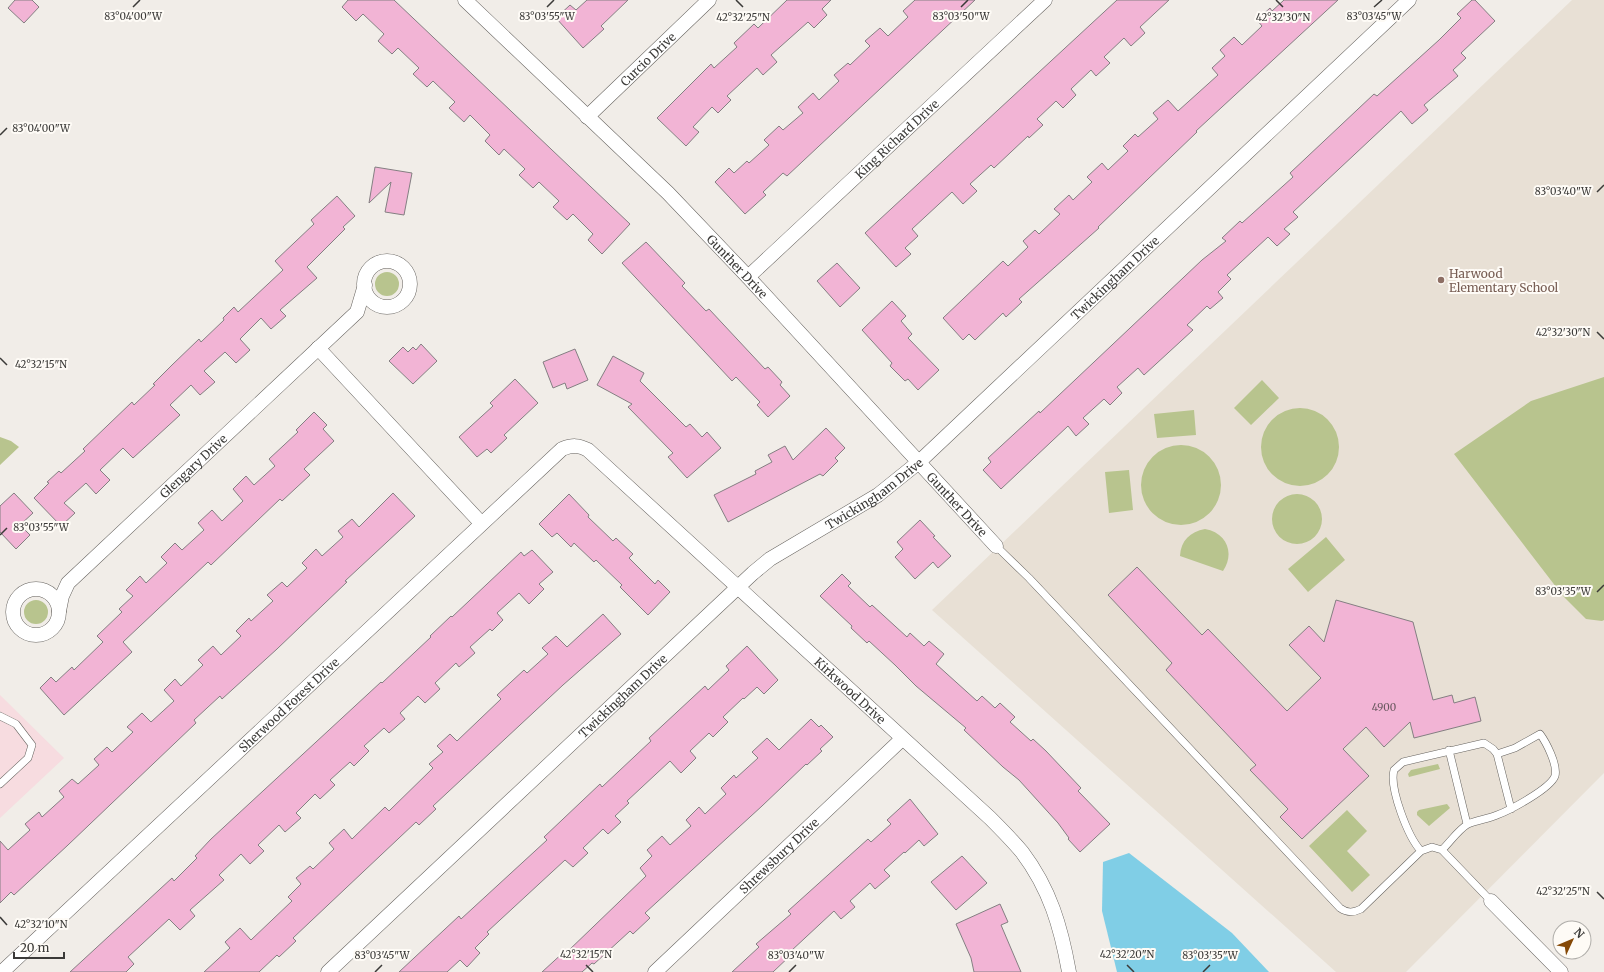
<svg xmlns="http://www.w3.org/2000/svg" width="1604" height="972" font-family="Merriweather,serif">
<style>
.commercial{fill:#f7dce0}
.built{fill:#e8e0d5}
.green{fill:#b8c48e}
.water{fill:#80cee6}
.building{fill:#f2b4d5;stroke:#847f82}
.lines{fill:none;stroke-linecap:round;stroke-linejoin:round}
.service-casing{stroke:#676460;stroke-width:8}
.minor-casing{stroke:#676460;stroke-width:15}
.service{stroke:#fff;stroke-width:7}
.minor{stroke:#fff;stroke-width:14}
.ticks{fill:none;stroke:#3b3a38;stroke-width:1.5}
.education-dot{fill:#8d6e63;stroke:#fefbf6;stroke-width:1.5}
.labels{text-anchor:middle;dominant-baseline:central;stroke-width:4;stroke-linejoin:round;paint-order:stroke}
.number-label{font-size:10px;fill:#69585f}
.street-label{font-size:12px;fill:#3b3a38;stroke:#fefbf6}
.education-label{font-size:12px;fill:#785e54;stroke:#fefbf6;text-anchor:start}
.ticks-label{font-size:10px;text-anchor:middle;fill:#3b3a38;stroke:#fefbf6;stroke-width:4;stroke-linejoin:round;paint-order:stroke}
</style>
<rect width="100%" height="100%" fill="#f1ede8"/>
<path class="commercial" d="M0,695L64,758L0,818Z"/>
<path class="built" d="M1572,0H1604V773L1406,972H1336L932,610Z"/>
<path class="green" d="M375 284a12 12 0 1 1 24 0a12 12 0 1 1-24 0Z
M1604,377V620L1602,621L1586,619L1563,596L1454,454L1531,401Z
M1262,380L1279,398L1251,425L1234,408Z
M1261 447a39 39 0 1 1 78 0a39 39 0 1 1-78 0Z
M1194,410L1196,435L1157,438L1154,414Z
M0,437L11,441L19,447L0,465Z
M1141 485a40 40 0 1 1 80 0a40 40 0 1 1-80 0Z
M1129,470L1133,510L1109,513L1105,472Z
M1272 519a25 25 0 1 1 50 0a25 25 0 1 1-50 0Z
M1205,529C1227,533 1235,553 1223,571L1180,556C1181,540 1190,532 1205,529Z
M1326,537L1345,560L1308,592L1288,569Z
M24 612a12 12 0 1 1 24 0a12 12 0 1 1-24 0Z
M1438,764L1440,769L1409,777L1408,774L1411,770Z
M1447,804L1450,808L1429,826L1417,815V812L1419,810Z
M1347,810L1367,831L1347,851L1370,875L1352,892L1309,846Z"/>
<path class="water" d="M1129,853L1232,933L1269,972H1117L1102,911L1103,862Z"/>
<path class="building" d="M15,0H32L39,7L24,23L8,8Z
M348,0H394L630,224L602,254L588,240L593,234L573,214L567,220L553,207L559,201L539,182L533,188L519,175L525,169L504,149L499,155L485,141L490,135L470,115L464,122L449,108L455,102L433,81L427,87L413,74L419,68L398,48L392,54L378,41L384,34L363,14L356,21L342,7Z
M587,0H628L601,26L604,29L583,48L556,18L570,5L576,10Z
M787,0H831L822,9L827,15L814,28L808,22L771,55L777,62L763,75L757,68L727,96L731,100L718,113L712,107L693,127L699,132L686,146L657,118L711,64L714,68L737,47L734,43L754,24L758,28Z
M915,0H975L787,176L783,173L763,192L766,195L745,214L715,182L729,168L734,173L747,161L749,163L769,145L764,140L779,126L783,130L803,113L798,107L813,93L819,100L839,81L834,75L848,63L850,65L870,46L865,41L880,28L888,36L908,17L903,11Z
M1117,0H1169L1140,27L1145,33L1131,46L1124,38L1104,57L1110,63L1096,76L1091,70L1071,89L1076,95L1063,108L1056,101L1037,119L1043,125L1029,138L1028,136L994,168L991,165L970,184L977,191L963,204L952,192L912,229L918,236L905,248L911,254L896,267L865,233Z
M1284,0H1338L1196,131L1197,132L1098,227L1099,228L1019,299L1022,302L1006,317L1003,313L975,340L969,334L963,340L943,318L1003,261L1008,266L1028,247L1023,241L1035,230L1039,234L1060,214L1054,209L1069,195L1073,200L1092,182L1087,177L1102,163L1108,170L1128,151L1123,146L1135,134L1138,137L1158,119L1153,113L1168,100L1178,111L1218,75L1212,68L1225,56L1220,50L1234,37L1242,45L1262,26L1257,20L1270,8L1272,11Z
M1472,0H1475L1495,21L1461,53L1466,58L1453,70L1458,76L1424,105L1428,110L1412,124L1401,111L1293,212L1298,217L1284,229L1290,234L1277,246L1268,237L1227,275L1231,279L1218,292L1223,298L1210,309L1207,306L1187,325L1193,330L1144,375L1138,368L1117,387L1122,393L1110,405L1104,399L1083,418L1089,424L1076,436L1068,426L1001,489L983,470L991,462L988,458L1039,411L1040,413L1202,260L1226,241L1222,238L1240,221L1242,223L1293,177L1290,173L1374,94L1377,96L1439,40L1461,18L1457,14Z
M375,167L412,173L404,215L385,212L391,182L369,203Z
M337,196L355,216L343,227L345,229L307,267L317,278L280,310L286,316L271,329L261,318L240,339L250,350L236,363L225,352L204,371L215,382L200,395L191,385L170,405L180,415L133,458L123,448L100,470L110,480L96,494L86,483L64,503L75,513L61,526L34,498L49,483L47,482L59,471L61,473L85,451L83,449L132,402L134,405L155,385L153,384L172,365L199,339L201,342L224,320L223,318L234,307L238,312L283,270L275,261L314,224L311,220Z
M646,242L685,283L682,286L706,311L709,309L765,369L768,367L782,382L780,385L790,396L768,417L757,405L760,402L736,377L732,381L622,263Z
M837,263L860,288L840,307L817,281Z
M892,301L906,316L901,321L912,334L908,338L939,370L918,390L908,379L905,381L890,366L892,363L862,330Z
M421,344L437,361L413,384L389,361L403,347L408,352L413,347L416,350Z
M575,349L588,380L567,389L565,383L553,388L543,362Z
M613,356L644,373L640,381L686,427L690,424L702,437L707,432L721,448L687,478L668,457L673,453L628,407L632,404L597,385Z
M515,379L538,403L504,435L507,438L491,453L487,449L477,457L459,437L493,406L490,403Z
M314,412L327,425L323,429L334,441L304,469L310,475L282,501L280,499L211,565L208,562L123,642L132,652L64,715L40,688L51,677L56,682L72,667L74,670L103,642L97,636L122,612L119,609L133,596L126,590L140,576L146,583L167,563L161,557L175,543L182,550L204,530L198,523L212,510L222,521L243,501L233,489L246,476L254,485L275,466L269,459L298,432L296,430Z
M826,428L845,448L835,458L838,461L823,476L820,474L728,522L714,495L756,474L755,471L772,462L768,455L785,446L793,460Z
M14,493L33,513L20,525L30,535L16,549L0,532V506Z
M393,493L415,516L345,581L347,582L277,649L222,699L220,696L194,720L196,723L68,845L14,895L11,892L0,903V841L8,850L30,830L25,824L39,812L42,817L64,797L59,791L72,779L78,784L99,765L94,759L107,747L112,752L133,732L127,727L142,713L151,722L174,701L164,690L175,679L181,686L203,665L198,660L213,646L221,655L241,636L236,631L249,618L251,621L273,601L267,595L282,582L287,587L307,568L302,563L316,549L322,556L343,537L338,531L352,519L359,527Z
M569,494L589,515L588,517L613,541L616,538L633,554L629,558L655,584L658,580L670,592L648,615L620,587L622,585L596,560L594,562L574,543L571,547L557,533L552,537L539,524Z
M920,520L935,536L933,537L951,556L938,568L933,562L915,579L895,557L903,549L897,542Z
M532,550L553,572L539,584L544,589L529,604L519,593L497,613L503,620L492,631L490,629L470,647L475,653L459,667L456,663L435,683L440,689L425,703L418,696L400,713L405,719L389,733L384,728L364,746L369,751L354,766L350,762L330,780L335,785L320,799L315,794L296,813L301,818L285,832L279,825L258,845L264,851L250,864L241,854L219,875L224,880L190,910L195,916L180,930L169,919L128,957L134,964L126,972H70L172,878L174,881L197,858L195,856L211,839L381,682L382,683L431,637L430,636L451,616L452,617L521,552L524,556Z
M1137,567L1202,635L1208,629L1287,711L1321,678L1289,645L1309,626L1324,642L1336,600L1413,622L1433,700L1452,695L1454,703L1475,697L1481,721L1414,738L1410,722L1384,747L1366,727L1343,749L1369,776L1302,839L1280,817L1288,809L1250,770L1256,765L1166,670L1172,663L1108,595Z
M842,574L851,583L848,586L870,607L872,605L907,637L910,633L924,646L929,641L944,654L936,664L977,701L982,696L995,708L1000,703L1015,717L1010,722L1031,741L1033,739L1046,751L1081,788L1078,791L1110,824L1080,852L1068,839L1069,838L1058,823L1019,780L1003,767L964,730L966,728L916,686L895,665L869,641L867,643L851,628L852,626L820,596Z
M603,614L621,634L563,685L433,806L436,809L419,825L416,822L293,938L296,941L279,957L277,955L259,972H204L230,948L225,942L240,928L251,940L292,901L288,897L301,884L296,878L310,866L313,869L334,849L329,843L344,829L352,839L385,807L389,811L433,768L429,764L443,752L437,746L450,734L457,741L501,699L497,695L524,670L527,673L548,654L542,648L556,636L567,647Z
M747,646L778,680L764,694L757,687L744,699L743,698L723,717L728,722L713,737L709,733L690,751L696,758L681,773L670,761L627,801L629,803L615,816L621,822L608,834L603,829L583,848L588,853L573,867L565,860L487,932L489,934L475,948L480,953L467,967L460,960L447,972H399L459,916L461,919L547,840L544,837L600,784L602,787L651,741L649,738L705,686L708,690L729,670L726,666Z
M811,719L819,727L821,725L833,737L820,749L822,751L807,765L806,764L762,806L645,913L650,918L633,934L630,931L594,964L592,963L582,972H542L566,950L567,952L646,876L640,868L652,856L647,850L662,836L670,845L691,826L686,820L699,807L705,814L726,794L721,788L734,775L736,778L758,758L752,752L767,738L779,750Z
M910,799L938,834L924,846L919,840L905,853L904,852L884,870L890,876L875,889L870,883L850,901L855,907L841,919L834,911L791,951L793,953L773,972H732L759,947L756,944L791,914L788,911L868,839L871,842L891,824L887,820Z
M962,856L987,883L956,910L931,882Z
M1000,904L1008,922L1001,925L1021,972H974L971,958L956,924Z"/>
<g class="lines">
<defs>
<path id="service" d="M996,546L1029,578L1340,908C1347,913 1353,913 1361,909L1421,851L1432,847L1442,850L1491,901
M0,716L16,724L32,745L28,758L0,784
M1449,750L1467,824
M1442,850C1450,842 1459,829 1468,824C1477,820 1488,819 1497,815C1510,810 1550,789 1555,776C1558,765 1546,742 1540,734L1515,748L1497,754
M1421,851C1408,837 1389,788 1394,770L1403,762L1484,743L1493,749L1497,754L1511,809"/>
<g id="minor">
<path id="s1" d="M465,0L668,193L748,277L996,546"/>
<path id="s2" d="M587,117L709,0"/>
<circle cx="387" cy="284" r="23"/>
<path id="s3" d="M748,277L1045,0"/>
<path d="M318,348L481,523"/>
<circle cx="36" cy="612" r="23"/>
<path id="s4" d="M59,611L62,596L68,583L357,312L365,285"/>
<path d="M1491,901L1561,972"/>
<path id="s5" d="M2,972L562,449C573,445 578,445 588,450L990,818C1001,829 1012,840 1022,852C1050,889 1061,927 1069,972"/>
<path id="s6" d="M328,972L753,573L770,559L878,495L919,462L1409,0"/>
<path id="s7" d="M655,972L902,739"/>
</g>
</defs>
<use href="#service" class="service-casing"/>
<use href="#minor" class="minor-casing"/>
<use href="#service" class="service"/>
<use href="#minor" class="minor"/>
</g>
<path class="ticks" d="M736,0L743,7M1276,0L1283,7M133,7L140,0M547,7L554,0M961,7L968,0M1374,7L1382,0M0,135L7,128M1597,192L1604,185M1597,332L1604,339M0,358L7,365M0,535L7,528M1597,592L1604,585M1597,892L1604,899M0,917L7,925M586,965L593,972M1127,965L1134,972M375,972L382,965M789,972L796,965M1203,972L1210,965"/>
<circle class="education-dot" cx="1441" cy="280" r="4"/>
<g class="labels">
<g class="number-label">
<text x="1384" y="707">4900</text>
</g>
<g class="street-label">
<text stroke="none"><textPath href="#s2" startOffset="84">Curcio Drive</textPath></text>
<text stroke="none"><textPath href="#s3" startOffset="203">King Richard Drive</textPath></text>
<text stroke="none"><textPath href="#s1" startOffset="381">Gunther Drive</textPath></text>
<text stroke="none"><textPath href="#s6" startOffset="1052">Twickingham Drive</textPath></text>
<text stroke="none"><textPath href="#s4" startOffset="201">Glengary Drive</textPath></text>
<text stroke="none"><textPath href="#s6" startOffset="728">Twickingham Drive</textPath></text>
<text stroke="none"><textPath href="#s1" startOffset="705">Gunther Drive</textPath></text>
<text stroke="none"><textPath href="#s5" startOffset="1149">Kirkwood Drive</textPath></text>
<text stroke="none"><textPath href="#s6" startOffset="404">Twickingham Drive</textPath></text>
<text stroke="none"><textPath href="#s5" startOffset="392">Sherwood Forest Drive</textPath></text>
<text stroke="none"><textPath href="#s7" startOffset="170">Shrewsbury Drive</textPath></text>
</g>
<g class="education-label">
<text x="1449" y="273">Harwood<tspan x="1449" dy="14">Elementary School</tspan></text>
</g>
</g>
<g class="ticks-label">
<text x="133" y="20">83°04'00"W</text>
<text x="547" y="20">83°03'55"W</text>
<text x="961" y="20">83°03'50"W</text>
<text x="1374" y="20">83°03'45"W</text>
<text x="743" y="21">42°32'25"N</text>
<text x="1283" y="21">42°32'30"N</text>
<text x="41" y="132">83°04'00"W</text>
<text x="1563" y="195">83°03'40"W</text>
<text x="1563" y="336">42°32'30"N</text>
<text x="41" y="368">42°32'15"N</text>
<text x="41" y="531">83°03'55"W</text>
<text x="1563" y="595">83°03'35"W</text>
<text x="1563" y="895">42°32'25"N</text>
<text x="41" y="928">42°32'10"N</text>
<text x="586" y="958">42°32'15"N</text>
<text x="1127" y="958">42°32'20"N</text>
<text x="382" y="959">83°03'45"W</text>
<text x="796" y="959">83°03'40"W</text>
<text x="1210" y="959">83°03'35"W</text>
</g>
<g transform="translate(1572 940) rotate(46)"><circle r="19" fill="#fefbf6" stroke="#b0aeaa"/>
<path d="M0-3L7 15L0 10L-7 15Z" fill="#854806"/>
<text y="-6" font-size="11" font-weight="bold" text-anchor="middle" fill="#3b3a38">N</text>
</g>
<path d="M14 952v6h50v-6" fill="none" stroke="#3b3a38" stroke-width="2"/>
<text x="20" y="952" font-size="12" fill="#3b3a38" stroke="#fefbf6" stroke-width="3" paint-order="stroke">20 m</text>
</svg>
